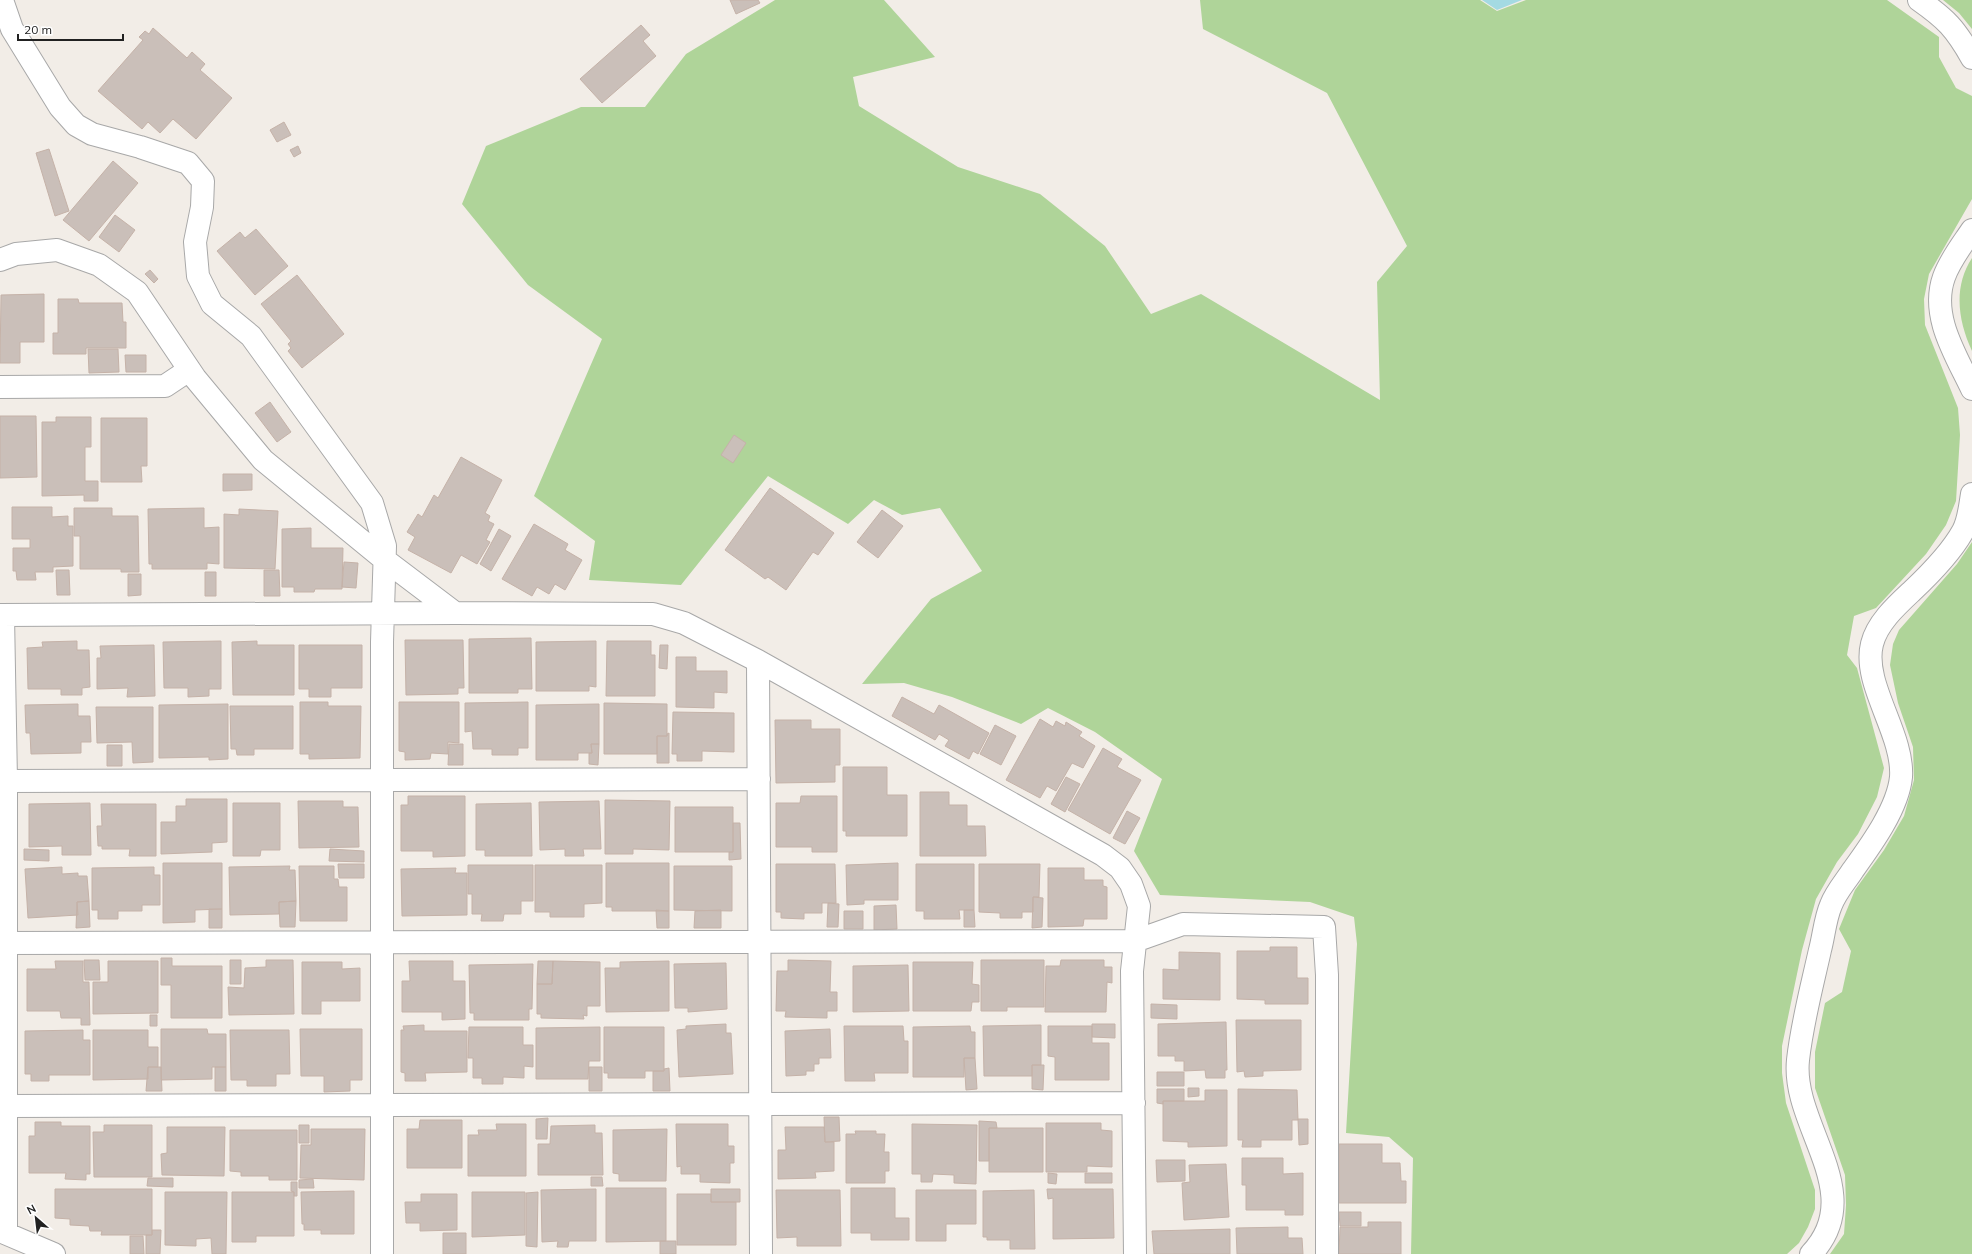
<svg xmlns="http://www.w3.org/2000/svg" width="1972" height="1254" font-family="Mulish,sans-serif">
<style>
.forest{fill:#afd499}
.water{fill:#a4dae2}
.building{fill:#cabfb9;stroke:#c5b2a8}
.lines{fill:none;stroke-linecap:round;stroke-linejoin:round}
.minor-casing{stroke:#a8a8a8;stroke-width:24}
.minor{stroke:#fff;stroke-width:22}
</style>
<rect width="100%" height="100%" fill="#f2ede7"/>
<path class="forest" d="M775,0H884L935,57L853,77L859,106L958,167L1040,194L1105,246L1151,314L1201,294L1380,400L1377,282L1407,246L1327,93L1203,29L1200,0H1480L1497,11L1526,0H1887L1939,37V57L1956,88L1972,96V199L1929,274L1924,299L1925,325L1958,408L1960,435L1956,501L1946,525L1926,554L1876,608L1854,616L1847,655L1857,668L1884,768L1877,797L1858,834L1837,862L1816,899L1802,950L1782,1046V1073L1786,1103L1815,1190V1209L1808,1227L1799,1243L1787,1254H1411L1413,1158L1389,1137L1346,1133L1357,944L1354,917L1310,902L1160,895L1134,851L1162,779L1095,732L1048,708L1021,724L952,697L904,683L862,684L931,599L982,571L940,508L902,515L874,500L848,524L768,476L681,585L589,580L595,541L534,496L602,339L528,285L462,204L486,146L581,107H645L686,54Z
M1943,0H1972V29L1959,13Z
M1972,258V351C1958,321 1953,287 1972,258Z
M1972,542V1254H1830L1844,1234L1846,1205L1845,1175L1815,1088V1052L1825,1003L1842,992L1851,951L1839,929L1855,890L1884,850L1904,816L1914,780L1913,747L1898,703L1890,665L1893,644L1899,630L1957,564Z"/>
<path class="water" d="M1482,0H1522L1497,10Z"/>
<path class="building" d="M730,0H758L760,3L736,14Z
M641,25L650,35L643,41L656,56L602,103L580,79Z
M153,28L187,58L192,52L205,64L200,70L232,98L196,139L173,119L160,133L148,122L142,129L98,91L143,40L139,37L145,31L149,34Z
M284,122L291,135L277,142L270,130Z
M298,146L301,153L294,157L290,150Z
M49,149L69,211L55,216L36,153Z
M113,161L138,183L89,241L63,220Z
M115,215L135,230L119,252L99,237Z
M256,229L288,266L255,295L217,251L240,232L245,238Z
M150,270L158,279L154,283L145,274Z
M297,275L344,334L302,368L288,351L291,348L288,344L291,341L261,304Z
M44,294V342H20V363H0L1,295Z
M58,299H78L79,303H122L123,322H126V348H86V354H53V333H58Z
M88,349H118L119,372L89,373Z
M125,355H146V372H126Z
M270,402L291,432L277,442L255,413Z
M0,416H36L37,477L0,478Z
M56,417H91V447H85V481H98V501H84V495L42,496V422H56Z
M101,418H147V466H141L142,482H101Z
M734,435L746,443L733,463L721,455Z
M461,457L502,480L485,513L490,516L488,521L494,524L486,540L490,542L477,564L461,555L451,573L408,550L415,537L407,532L418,514L422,517L434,495L438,498Z
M223,474H252V490L223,491Z
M770,488L834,533L818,555L813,552L786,590L768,577L765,579L725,550Z
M12,507H52V517L68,516V526H73V566L53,567V572H35L36,580H17L16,571H13V548H30V539H12Z
M74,508H112V516H138L139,572H121V569H80V536H74Z
M204,508V528L219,527V564L207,563V569H152V564H149L148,509Z
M239,509L278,511L275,569L224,568V514L239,515Z
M882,510L903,526L878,558L857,542Z
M534,524L568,544L565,550L582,560L565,590L555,584L549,594L537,587L532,596L502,579Z
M311,528V548H343L342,589H315L314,592H294V587H282V529Z
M499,529L511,536L491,571L480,564Z
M344,562L358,563L356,588L342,587Z
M56,570H69L70,595H57Z
M264,570H279L280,596H264Z
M205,572H216V596H205Z
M128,574H141V595L128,596Z
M531,638L532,689H518V693H469V639Z
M405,640H463L464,688H458V694L406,695Z
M77,641V650H89L90,687L82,688V695H61V689H28L27,648L43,647L42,642Z
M221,641V689H209V696L188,697V688H164L163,642Z
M257,641V645H294V695H233L232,642Z
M596,641V687L589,686V691H536V642Z
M607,641H651V655H655V696H606Z
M154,645L155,696L127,697L128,688L97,689V658H101L100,646Z
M299,645H362V688H331V697H309V689H299Z
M660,645H668L667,669L659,668Z
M676,657H696V671H727V693L714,692V708L676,707Z
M902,697L934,714L939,705L989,733L978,754L973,751L969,759L945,746L949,740L939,734L935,740L892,716Z
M300,702H328V706H361L360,758L309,759V754H300Z
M399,702H459V743L448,742V754L431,753L430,759L405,760V752L399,751Z
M528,702V748H518V755H492V749H473L472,731L465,732V703Z
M604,703L667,704V736H657V754H604Z
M78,704V716H90L91,742H81V753L31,754L30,733H26L25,705Z
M228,704V759L209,760V757L159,758V705Z
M599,704V744H591L592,753H578V760H536V705Z
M230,706H293V749H254V755H237L236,749H231Z
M96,707H153V762L133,763L132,742L97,743Z
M673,712L734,713V752L702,751V761H677V754H672Z
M1040,719L1053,727L1056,721L1065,726L1066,722L1082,732L1079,736L1095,746L1083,768L1072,763L1056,791L1047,786L1040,798L1006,780Z
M775,720H811V729H840V765H835V782L776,783Z
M995,725L1016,736L1001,765L980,754Z
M669,733V763H657V736H667V734Z
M449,744H463V765H448Z
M591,744H599L598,765L589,764V753H592Z
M107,745H122V766H107Z
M1103,748L1122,759L1117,767L1141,780L1110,834L1068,810Z
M843,767H887V795H907V836H846V831H843Z
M1066,777L1080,784L1065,812L1051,804Z
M920,792H949V805H967V826H985L986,856H920Z
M408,796H465V856L433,857V851H401V805H408Z
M801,796H837V852H812V847H776V803H800Z
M186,799H227V842L212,843V852L161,854V822H176V806H186Z
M605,800L670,801L669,850L633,849V854H605Z
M298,801H343V807H358L359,847L299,848Z
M599,801L601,849H583L584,856H565V849L540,850L539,802Z
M90,803L91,855H62V846L29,847V804Z
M233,803H280V850H261L260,856H233Z
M531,803L532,856H485V850H476V804Z
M101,804H156V856H129L130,849H102V846H98L97,826H102Z
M675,807H733V852H675Z
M1127,811L1140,818L1125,844L1113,838Z
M733,823H740L741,859L729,860V852H733Z
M24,849L49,850V861L24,860Z
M330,849L364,851V862L329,861Z
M163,863H222V909L195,910V922L163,923Z
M606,863H669V911H612V907H606Z
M898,863V900H864V904L847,905L846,865Z
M338,864H364V878H339Z
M776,864H835L836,903H822V913H804V919L781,918V912H776Z
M916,864H974V910H959L960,919H924V911H916Z
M979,864H1040L1039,897H1033V912H1022V918H1000V913L979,912Z
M468,865H533V901H521V914H504L503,921H481L482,914H472V894H468Z
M535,865H602V903L584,904V917H550V912H535Z
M290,866L289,870H295L296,901L279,902V914L230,915L229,867Z
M299,866H334V879H338L339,887H347V921H300Z
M674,866H732V911L674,910Z
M62,867V874L78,873V876H87L89,901L77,902L78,915L28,918L25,869Z
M154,867V875H160V905H142V911H118V919H98V910H92V868Z
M456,868L455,873H467V915L402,916L401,869Z
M1048,868H1084V880H1103V886L1107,887V919H1084L1083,926L1048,927Z
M1033,897L1043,898L1042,927L1032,928Z
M89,901L90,927L76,928L77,902Z
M296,901L295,927H280L279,902Z
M828,903L839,904L838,927H827Z
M896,905L897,929L874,930V906Z
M209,909H222V928H209Z
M656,910L669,911V928H657Z
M721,910V928H694L695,911Z
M964,910H974L975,927H964Z
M844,911H863V929H844Z
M1270,947H1297V978H1308V1004H1265V1000L1237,999V951H1270Z
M1179,952L1220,953V1000L1163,999V969L1179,970Z
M161,958H172V966H222V1018H171V985H161Z
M84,960H99L100,980H85Z
M230,960H241V984H230Z
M266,960H293L294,1014L229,1015L228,987L244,988L245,968L266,967Z
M788,960L831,961L830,992H837V1011H827V1018L785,1017L786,1011H776L777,971H788Z
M981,960H1044V1007H1007V1011H981Z
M1061,960H1104V967H1112V983L1107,982L1106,1012H1045L1046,966H1060Z
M55,961H83V982H89L90,1025H81V1018H61L60,1011H27V969H56Z
M108,961H158V1013L93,1014V982H108Z
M409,961H453V981H465V1019L442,1020V1012H402V981H410Z
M538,961H553L552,984H537Z
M553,961L600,962V1006H587V1016L583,1015L584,1019L541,1018V1014H537V984H552Z
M669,961V1011L606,1012L605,968H620V962Z
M302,962H342V969L360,968V1001H321V1014H302Z
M913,962H973L972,984L979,985V1002H972L971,1011H913Z
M726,963L727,1009L688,1012V1008H675L674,964Z
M533,964L532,1009H529V1020H474V1013H470L469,965Z
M908,965L909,1011L853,1012V966Z
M1151,1004L1177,1005V1019L1151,1018Z
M150,1015H157V1026H150Z
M1236,1020H1301V1070L1263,1071V1076L1245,1077L1244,1071L1237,1072Z
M1226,1022L1227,1070H1225V1078H1206L1205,1070L1184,1071V1061H1175V1056H1158V1024Z
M726,1024V1033H731L733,1074L679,1077L677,1030L686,1029V1026Z
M1092,1024H1115V1038L1092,1037Z
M424,1025V1031H467V1072L425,1073L426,1081H405V1073L401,1072V1030H404L403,1026Z
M1041,1025V1065H1032V1076H984L983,1026Z
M844,1026H903L904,1041H908V1073H874L875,1081H845Z
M970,1026L971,1032H975V1058H964V1077H913V1027Z
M1048,1026H1092V1043H1109V1080H1055V1057L1048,1056Z
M469,1027H523V1045H533V1067L524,1066V1078L503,1077V1084H482V1078H473V1058H468Z
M600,1027V1061H589L588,1079H536V1028Z
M604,1027H664V1071H645V1078H608V1073H604Z
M161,1029H207L208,1034H226V1067H212V1079L161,1080Z
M300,1029H362V1080H350V1091L324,1092V1076H301Z
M830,1029L831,1058H819V1064H814V1071H806V1075L786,1076L785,1031Z
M83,1030V1040H90V1075H49V1081H31V1074H25V1031Z
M93,1030H148V1047H158V1067H148V1079L93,1080Z
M230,1030H289L290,1074H276V1086H247V1080H231Z
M964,1058H975L977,1089L966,1090Z
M1032,1065H1044L1043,1090L1032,1089Z
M148,1067H161L162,1091H146Z
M215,1067H226V1091H215Z
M589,1067H602V1091H589Z
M669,1068L670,1091H653V1071H664V1069Z
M1157,1072H1184V1086H1157Z
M1188,1088H1199V1096L1188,1097Z
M1157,1089H1184V1101H1163V1104L1157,1103Z
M1238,1089L1297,1090L1298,1120H1292V1140H1261V1147H1242L1243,1140H1238Z
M1205,1090H1227V1146L1188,1147V1142L1163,1141V1101H1205Z
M824,1117H839L840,1141L825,1142Z
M548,1118L547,1139H536V1119Z
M1298,1119H1308V1144L1299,1145Z
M420,1120H462V1168H407V1129H419Z
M979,1121L996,1122L997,1128H989V1161H979Z
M35,1122H61V1126H90V1174H86V1180L65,1179L66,1173H29V1136H35Z
M1046,1123H1101V1130L1112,1131V1167L1087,1166V1172H1046Z
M496,1124H526V1176H468V1135H479L478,1130H497Z
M676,1124H728V1146H734V1163H730V1183L700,1182V1174H681V1166L677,1167Z
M912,1124L977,1125L976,1184L954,1183V1175L933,1174L932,1182H921V1174H912Z
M104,1125H152V1177H94L93,1132H104Z
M299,1125H309V1143H299Z
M595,1125V1133H602L603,1175H538V1144H550L551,1126Z
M167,1127H225L224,1176L162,1175L161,1154L167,1153Z
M785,1127H824L825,1142H834V1171L815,1172L816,1178L778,1179V1150H786Z
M989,1128H1043V1172H989Z
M311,1129H365L364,1180L300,1178L301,1145H311Z
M667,1129L666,1181H619V1174L613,1173V1130Z
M230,1130H297V1180H269V1176H241V1172L230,1171Z
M855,1131H876V1134H885L884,1152H889V1171H885V1183H846V1134H856Z
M1339,1144H1382V1163H1400L1401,1181H1406V1203H1339Z
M1242,1158H1283V1174L1303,1173V1215H1285V1210H1246V1185H1242Z
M1156,1160H1185V1181L1157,1182Z
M1226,1164L1229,1217L1184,1220L1182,1183L1190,1182L1189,1165Z
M1048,1173L1057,1174L1056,1184L1048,1183Z
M1085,1173H1112V1183H1085Z
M591,1177H602L603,1186H591Z
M148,1178H173V1187L147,1186Z
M313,1179L314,1188H299V1180Z
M291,1182H297V1196H294V1192L291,1191Z
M606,1188H666V1241L606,1242Z
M851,1188H895V1218H909V1240H871V1233H851Z
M55,1189H152V1235H101L102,1231H90L89,1226L70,1225V1219L55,1218Z
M596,1189V1241H569L568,1247H557L558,1241L542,1242L541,1190Z
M711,1189H740V1202H711Z
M1047,1189H1113L1114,1238L1053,1239V1198L1048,1199Z
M776,1190H840L841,1246H797V1237L777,1238Z
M916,1190H976V1224H946V1241H916Z
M1034,1190L1035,1249H1010V1240H987V1237H983V1191Z
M354,1191V1234H321V1230H304V1224H302L301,1192Z
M165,1192H227L226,1254H212L211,1238L196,1239V1246L165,1245Z
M232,1192H294V1236H256V1242H232Z
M472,1192H525V1235L472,1237Z
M538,1192L537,1247L526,1246V1193Z
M421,1194H457V1230L420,1231V1223H406L405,1202H421Z
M677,1194H711V1202H736V1245H677Z
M1339,1212H1361V1226H1340Z
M1368,1222H1401V1254H1339L1340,1227H1368Z
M1288,1227V1238H1302L1303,1254H1237L1236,1228Z
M1230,1229V1254H1154L1152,1231Z
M152,1230H161L160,1254H146V1235H152Z
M443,1233H466V1254H443Z
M130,1236H143L144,1254H130Z
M660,1241H676V1254H660Z"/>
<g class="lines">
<defs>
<path id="minor" d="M2,0L12,29L60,107L76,125L92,134L140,147L188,163L203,181L202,207L195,242L198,276L212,304L251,336L372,503L385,546L382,642V1254
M1919,0C1946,19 1955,28 1972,58
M1972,230C1962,245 1950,260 1944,277C1930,316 1956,355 1972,389
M0,260L16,254L57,250L99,265L137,292L195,378L263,460L385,560L455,613
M0,387L165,386L189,370
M0,615L455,613L653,614L684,623L758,661L1103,855L1120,868L1131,884L1139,906L1132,971L1135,1254
M3,615L6,781V1233
M758,661L761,1254
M6,781L759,779
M0,943L1135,941L1183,924L1324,927L1327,975V1254
M6,1106L1134,1103
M0,1231L54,1254
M1811,1254C1869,1193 1791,1126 1798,1060C1802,1023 1812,986 1820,950C1824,935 1825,919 1831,905C1836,892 1846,881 1853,870C1871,845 1898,808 1901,777C1904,734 1862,684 1872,644C1877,623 1897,605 1912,591C1930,574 1951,553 1963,531C1969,520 1970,506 1972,494"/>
</defs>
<use href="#minor" class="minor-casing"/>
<use href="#minor" class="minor"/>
</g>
<g transform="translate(36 1218) rotate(332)" stroke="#ffffff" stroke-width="3" paint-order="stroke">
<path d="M0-3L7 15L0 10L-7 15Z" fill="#212121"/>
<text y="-6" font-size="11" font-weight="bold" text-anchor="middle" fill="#212121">N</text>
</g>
<path d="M18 34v6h105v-6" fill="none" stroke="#212121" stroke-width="2"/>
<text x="24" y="34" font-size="12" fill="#212121" stroke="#ffffff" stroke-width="3" paint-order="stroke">20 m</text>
</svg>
